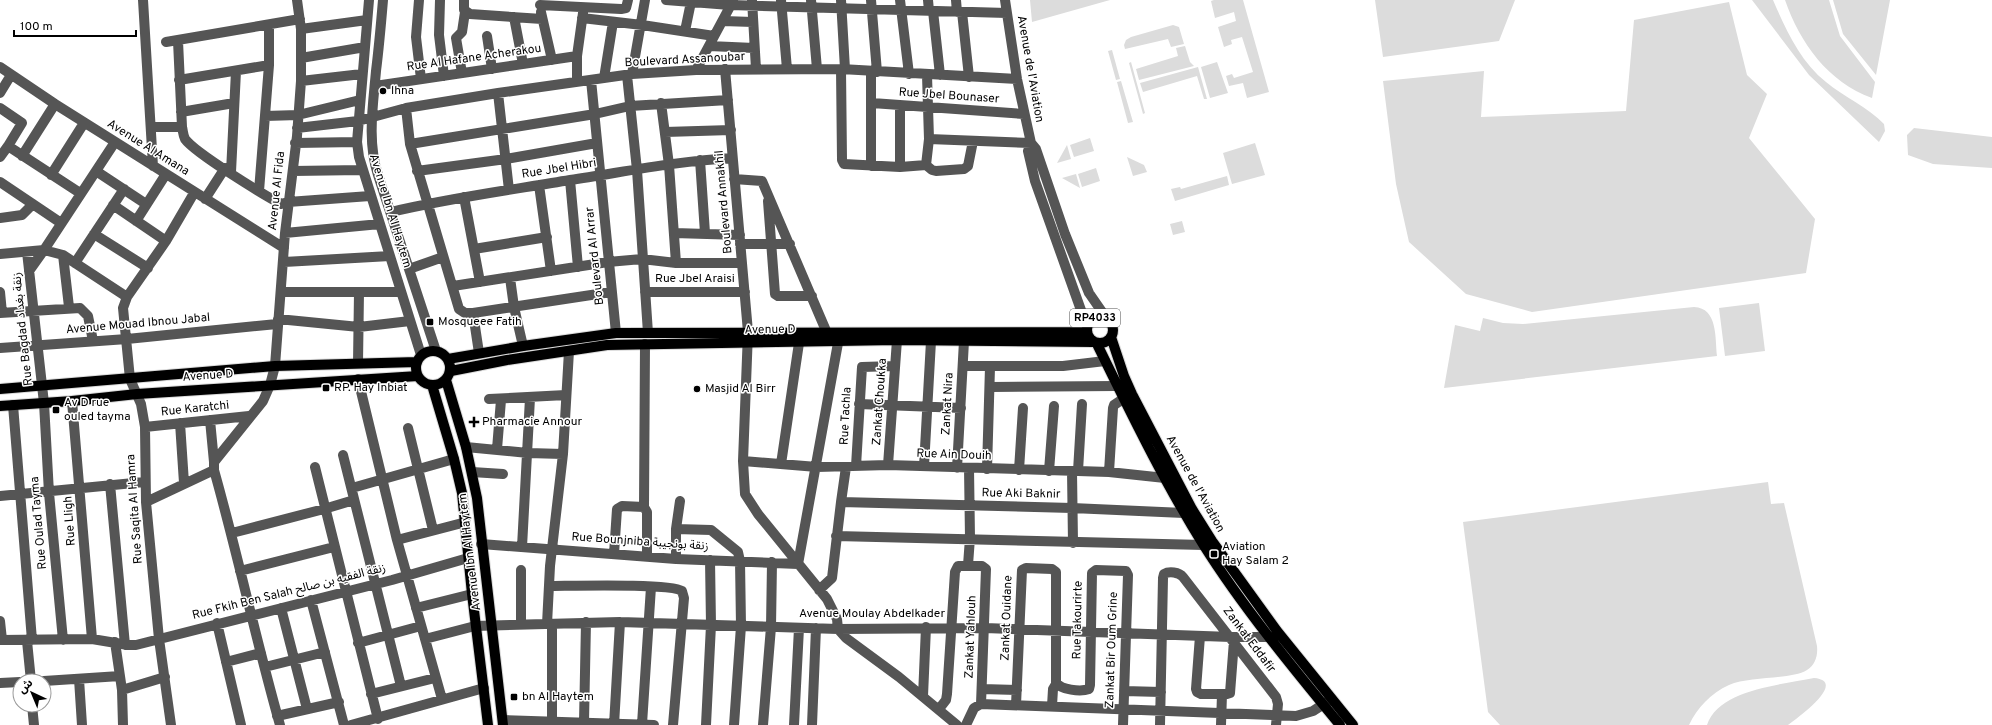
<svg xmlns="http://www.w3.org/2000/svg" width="1992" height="725" font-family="Overpass,'Noto Sans Arabic',sans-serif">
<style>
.green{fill:#dcdcdc}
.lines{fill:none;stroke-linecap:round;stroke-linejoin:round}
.major-casing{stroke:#dbdbdb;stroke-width:12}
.minor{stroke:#555;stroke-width:10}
.major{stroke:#000;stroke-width:10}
.poi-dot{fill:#000;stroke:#fff;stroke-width:1.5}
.labels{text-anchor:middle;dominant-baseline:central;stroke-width:3;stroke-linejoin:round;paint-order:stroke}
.shield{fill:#fff;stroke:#4c4c4c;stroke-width:1}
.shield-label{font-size:11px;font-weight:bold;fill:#000}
.street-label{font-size:12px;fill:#000;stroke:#fff}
.poi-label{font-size:12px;fill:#000;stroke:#fff;text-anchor:start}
</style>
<rect width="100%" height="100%" fill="#fff"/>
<path class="green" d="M1030,0H1110L1032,22Z
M1214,0H1243L1269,92L1247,98L1243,83L1229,86L1226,76L1232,74L1234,78L1253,72L1242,37L1231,40L1232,44L1224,47L1218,27L1236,21L1234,12L1215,18L1211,1Z
M1375,0H1515L1499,41L1383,57Z
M1752,0H1773C1786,30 1800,61 1826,82C1844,97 1868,107 1884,124L1885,131L1879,142L1809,75Z
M1785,0H1829L1840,36L1875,82L1872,98C1828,82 1800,43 1785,0Z
M1833,0H1890L1876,75L1843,34Z
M1729,2L1747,75L1767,94L1749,138L1815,219L1806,273L1532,312L1466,294L1409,242L1396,184L1383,81L1484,71L1481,117L1626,111L1634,20Z
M1173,25L1179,27L1184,44L1171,47L1168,39L1125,49L1124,45L1126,40L1131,37Z
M1185,46L1190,62L1194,66L1139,80L1136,69L1178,56L1176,48Z
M1112,50L1120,79L1116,80L1108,51Z
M1131,62L1145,113L1143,114L1129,63Z
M1217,62L1228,93L1210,98L1201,67Z
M1198,67L1207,99H1204L1197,76L1143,92L1140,83Z
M1121,81L1133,122L1128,123L1117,82Z
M1914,128L1992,137V168L1933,164L1908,155L1907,135Z
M1090,138L1094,151L1074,157L1070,145Z
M1255,143L1265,175L1232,184L1223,153Z
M1067,145L1071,159L1057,163Z
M1127,157L1144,165L1147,172L1133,176Z
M1096,168L1100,181L1082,187L1078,174Z
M1076,174L1080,188L1062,178Z
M1227,176L1229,185L1175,201L1171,189L1180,187L1181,189Z
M1182,221L1185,232L1173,235L1170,224Z
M1759,303L1765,351L1725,356L1719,308Z
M1694,307C1718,308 1715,338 1717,356L1444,388L1455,325L1480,331L1483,318L1503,323L1523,324Z
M1768,482L1771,504L1784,503L1817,646C1818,656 1815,665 1807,670C1791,680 1750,676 1729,685C1711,693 1697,708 1689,725H1500L1488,712L1463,522Z
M1814,678C1849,681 1796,719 1788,725H1707C1719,689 1781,685 1814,678Z"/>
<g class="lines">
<defs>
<path id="major" d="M1087 330a13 13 0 1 1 26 0a13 13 0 1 1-26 0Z
M1111,337L1124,376L1132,394L1192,509L1212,541L1277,631L1353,725
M1097,344C1130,411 1163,480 1203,544C1242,606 1293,668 1340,725
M416 368a17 17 0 1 1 34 0a17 17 0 1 1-34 0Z
M448,359L523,346L616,333L1086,332
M451,371L507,360L607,345L897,340L1093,342
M446,380L466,447L477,498L503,725
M432,385L454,459L462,493L472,594L488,725
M0,389L275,366L417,362
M0,406L72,401L137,394L418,376"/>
</defs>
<use href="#major" class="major-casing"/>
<path class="minor" d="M143,0L153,166
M369,0L357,142L359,157L421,355
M383,0C381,24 379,47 376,71C373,106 367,141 378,175L436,351
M419,0L416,37L421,79
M440,0L439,35L444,76
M464,0V10L470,14L542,19
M666,0L730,5L1007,13
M752,0L756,69
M781,0L787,69
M811,0L817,69
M841,0L845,69
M871,0L877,72
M900,0L909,74
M928,0L929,11
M956,0L957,12
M1005,0L1017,79L1031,143L1028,151L1035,181L1087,327
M540,5L621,9L626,8L628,0
M933,11L940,75
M541,12L552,60
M962,12L969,77
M514,17L523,64
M582,18L642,25L714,36
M723,21L753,22
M301,29L367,20
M685,31L691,2
M487,36L492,69
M178,41L182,127C183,131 183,135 185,139C195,153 264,195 281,204L288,202L370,196
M166,42L300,19
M709,46L754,48
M301,58L365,47
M0,67L55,104L284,248
M725,69L748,332L743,461L745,494L758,514L827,599L837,619L838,629L846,638L899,677L957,725
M841,69L842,160L844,164L900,167L926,165
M696,70L733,1
M871,71V166
M462,73L456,38L462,32L465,12
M632,74L645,0
M627,75L637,170L648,333
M604,78L613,22
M179,80L269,65
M591,80L616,333
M301,81L362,74
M577,82V56L583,13
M375,86L577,56
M0,93L11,75
M498,93L509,190
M661,103L669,165L676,263
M872,103L1024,114
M900,105V167
M0,108L22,123L8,146L80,193
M406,108L410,144L459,309L465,313H473L611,292
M181,112L234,103
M265,116L298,115L360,100
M151,127H182
M297,128L358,121L406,108L498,93L632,74L696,70L841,69L1017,79
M665,132L731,130
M929,139L1031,143
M295,143L357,142
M1031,143L1036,149L1065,234L1089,293L1107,319
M410,144L595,114L630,106L728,100
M22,156L55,104
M0,157L8,146
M700,160L705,233
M926,165L929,139L927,75
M926,165L932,170L936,171L964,169L968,166L973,141
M96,171L146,204
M293,171L362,170
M417,171L506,159L597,143
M231,172L236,71
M51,175L84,123
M734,179L762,181L827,333
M570,180L578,267
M0,182L61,223
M539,185L551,271
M259,191L269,65V25
M464,197L480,282
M205,199L225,168
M768,201L775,294L778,296H812
M113,205L166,241
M391,212C450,198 510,190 570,180C624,172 678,161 732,158
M0,218L22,215L33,204
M136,221L166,174
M285,233L380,224
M674,233L740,235
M94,234L148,268
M740,244H790
M474,249L547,237
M27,252L44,403L49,493L63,640
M0,254L44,250L115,142
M63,255L69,307
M284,262L390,256
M75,263L124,189
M409,269L443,257
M29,271L44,250L63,255L127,297
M510,278L514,307L523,346
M453,286L608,262L642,259L676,263H742
M0,292L2,313
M282,292H401
M645,292H745
M0,313L80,308L88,316L93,341
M473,313L479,353
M278,319L359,327L410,321
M0,348L127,339L277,324
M358,363L359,292
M963,366H1063L1105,361
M358,379L397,540L442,699
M991,387L1116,386
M489,399L566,395
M72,401L92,639
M859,404L961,408
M13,405L32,640
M210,420L214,462
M180,423L184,483
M145,427L249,416
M408,428L433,530
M466,447L528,453L563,454
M497,449L501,400
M343,455L401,686
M743,461L817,467L888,465L1109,472L1165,478
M781,464L799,343
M888,465L897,340
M856,466L862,367L895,366
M924,466L931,341
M315,467L378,719
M957,468L964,341
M987,469L990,367
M1019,470L1023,408
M1049,471L1054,406
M1072,471L1073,543
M1078,471L1082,404
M472,472L503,474
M1109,472L1113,408L1114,405L1123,399
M110,484L125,645
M352,488L454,459
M0,496L144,482
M146,502L214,470
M841,502L846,467
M644,507L645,344
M676,529L680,501
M232,533L324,509L354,500
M836,536L1204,545
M397,540L466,522
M481,544L676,559L798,564L838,343
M522,547L530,398
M614,554L617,509L622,506L644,507L647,512V557
M676,559V529L711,530L738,552L740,561L741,626L734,725
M968,565L970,538L969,468
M240,571L334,547
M549,586C570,586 670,583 682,591L684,598L673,725
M819,590L832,578L841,502L1072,508L1184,513
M311,600L344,725
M281,608L307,709
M416,608L472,594
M0,621L2,640
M217,623L241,725
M547,624L550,566L563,454L569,351
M552,624V721
M521,625V570
M1200,636L1196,689L1197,692L1201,694H1227L1230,693L1234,641
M425,639L475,626L620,622L838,629L985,628L1231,637H1270
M0,640L92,639L128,645H136L392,580L468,558
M27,641L31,681
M115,642L122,690L123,725
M358,643L421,626
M226,662L261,653
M265,667L325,652
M79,679L82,725
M44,681L120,676
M0,683L20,682
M982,689L1017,690
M122,690L165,677
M1124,691L1161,692
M371,694L435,678
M923,696L926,627
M32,705L34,725
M1016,705L1022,570L1026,568L1052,569L1056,572V682C1060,690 1081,692 1089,689L1090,685L1092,573L1096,570L1126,571L1128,575L1123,725
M1052,706L1053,689L1056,684
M939,709L946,700L947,694L955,572L958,566H982L986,569L981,704
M277,716L339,702
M503,720L654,725
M584,722L586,622
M642,724L651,587
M171,725L159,639L146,502L145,427L141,404L130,379L123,308L127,297L166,241L194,193
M280,725C256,641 238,555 214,470V462L263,401L270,385L275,366L285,233L297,136L301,81V29L297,0
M351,725L484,688
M614,725L620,622
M706,725L711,625L710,560
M763,725L771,627L772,562
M794,725L799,628
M812,725L816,628
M966,725L974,708L981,704L1296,716L1313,711L1330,700
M1160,725L1163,578L1164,574C1169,571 1179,572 1183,577L1276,697L1278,704L1276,725
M1221,725L1222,694"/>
<use href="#major" class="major"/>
</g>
<g class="poi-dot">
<circle cx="383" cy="91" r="4"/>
<rect x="426" y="318" width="8" height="8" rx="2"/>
<rect x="322" y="384" width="8" height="8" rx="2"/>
<circle cx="697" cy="389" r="4"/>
<rect x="52" y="406" width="8" height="8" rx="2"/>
<path d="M472 416h4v4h4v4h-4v4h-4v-4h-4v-4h4z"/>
<rect x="1210" y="550" width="8" height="8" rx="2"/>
<rect x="510" y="693" width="8" height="8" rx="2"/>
</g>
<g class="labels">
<rect class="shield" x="1070" y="309" width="50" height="18" rx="3"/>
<g class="shield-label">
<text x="1095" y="318">RP4033</text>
</g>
<g class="street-label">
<text transform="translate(474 58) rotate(-8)">Rue Al Hafane Acherakou</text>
<text transform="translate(685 60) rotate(-3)">Boulevard Assanoubar</text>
<text transform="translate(1030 69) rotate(80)">Avenue de l'Aviation</text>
<text transform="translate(949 96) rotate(4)">Rue Jbel Bounaser</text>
<text transform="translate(148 148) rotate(32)">Avenue Al Amana</text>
<text transform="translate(559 169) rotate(-9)">Rue Jbel Hibri</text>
<text transform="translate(277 191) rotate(-84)">Avenue Al Fida</text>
<text transform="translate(724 202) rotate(-95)">Boulevard Annakhil</text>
<text transform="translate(390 211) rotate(73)">Avenue Ibn Al Haytem</text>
<text transform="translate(595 256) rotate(-96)">Boulevard Al Arrar</text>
<text x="695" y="279">Rue Jbel Araisi</text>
<text transform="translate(138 324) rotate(-5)">Avenue Mouad Ibnou Jabal</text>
<text transform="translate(23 329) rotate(-96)">Rue Bagdad زنقة بغداد</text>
<text transform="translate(770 330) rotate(-1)">Avenue D</text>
<text transform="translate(208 376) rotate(-4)">Avenue D</text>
<text transform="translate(880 402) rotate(-86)">Zankat Choukka</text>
<text transform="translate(948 404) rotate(-87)">Zankat Nira</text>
<text transform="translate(195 409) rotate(-6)">Rue Karatchi</text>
<text transform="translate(846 416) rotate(-87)">Rue Tachla</text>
<text transform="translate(954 455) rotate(2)">Rue Ain Douih</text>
<text transform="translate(1195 484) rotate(61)">Avenue de l'Aviation</text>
<text transform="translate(1021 494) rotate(1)">Rue Aki Baknir</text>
<text transform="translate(135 509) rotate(-94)">Rue Saqita Al Hamra</text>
<text transform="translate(70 521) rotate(-94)">Rue Lligh</text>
<text transform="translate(39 523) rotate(-95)">Rue Oulad Tayma</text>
<text transform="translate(640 542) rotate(4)">Rue Bounjniba زنقة بونجيبة</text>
<text transform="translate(470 552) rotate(-97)">Avenue Ibn Al Haytem</text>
<text transform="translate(289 592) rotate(-14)">Rue Fkih Ben Salah زنقة الفقيه بن صالح</text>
<text x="872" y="614">Avenue Moulay Abdelkader</text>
<text transform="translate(1007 618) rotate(-88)">Zankat Ouidane</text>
<text transform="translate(1078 620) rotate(-89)">Rue Takourirte</text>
<text transform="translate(971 637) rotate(-88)">Zankat Yahlouh</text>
<text transform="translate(1249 640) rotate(53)">Zankat Eddafir</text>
<text transform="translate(1112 650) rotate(-88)">Zankat Bir Oum Grine</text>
</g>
<g class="poi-label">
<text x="391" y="91">lhna</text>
<text x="438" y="322">Mosqueee Fatih</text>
<text x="334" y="388">RP. Hay Inbiat</text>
<text x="705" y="389">Masjid Al Birr</text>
<text x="64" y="403">Av D rue<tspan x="64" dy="14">ouled tayma</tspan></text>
<text x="482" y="422">Pharmacie Annour</text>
<text x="1222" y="547">Aviation<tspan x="1222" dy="14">Hay Salam 2</tspan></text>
<text x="522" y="697">bn Al Haytem</text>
</g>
</g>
<g transform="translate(32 693) rotate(316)"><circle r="19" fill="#ffffff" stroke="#999999"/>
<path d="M0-3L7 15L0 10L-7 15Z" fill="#000000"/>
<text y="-6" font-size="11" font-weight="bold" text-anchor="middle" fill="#000000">ش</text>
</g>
<path d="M14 30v6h122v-6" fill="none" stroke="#000000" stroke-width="2"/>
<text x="20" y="30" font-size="12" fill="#000000" stroke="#ffffff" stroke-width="3" paint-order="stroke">100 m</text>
</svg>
